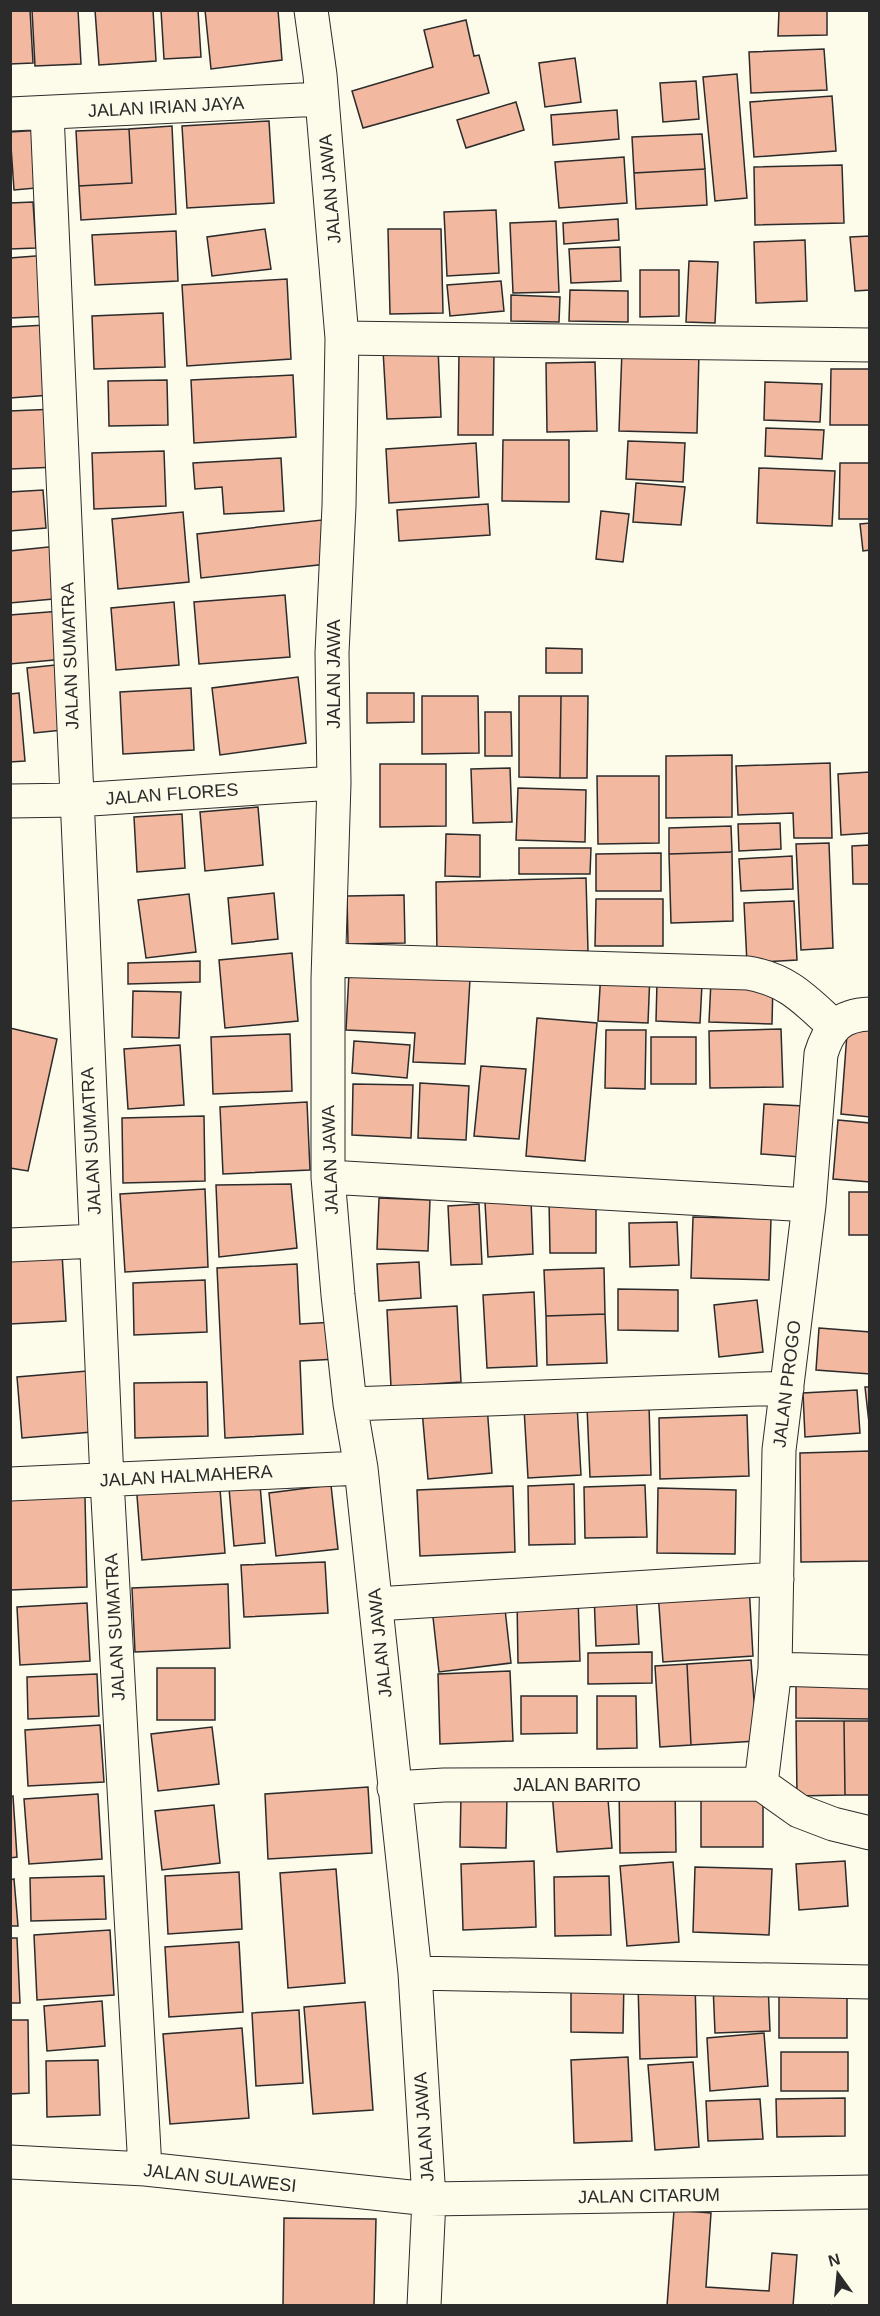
<svg xmlns="http://www.w3.org/2000/svg" width="880" height="2316" font-family="Helvetica,sans-serif">
<style>
.building{fill:#f2b8a0;stroke:#2b2b2b;stroke-width:1.5}
.lines{fill:none;stroke-linecap:round;stroke-linejoin:round}
.minor-casing{stroke:#2b2b2b;stroke-width:35}
.minor{stroke:#fdfbea;stroke-width:33}
.labels{text-anchor:middle;dominant-baseline:central;stroke-width:4.5;stroke-linejoin:round;paint-order:stroke}
.street-label{font-size:18px;fill:#2b2b2b;stroke:#fdfbea}
</style>
<rect width="100%" height="100%" fill="#fdfbea"/>
<path class="building" d="M10,10H30L33,63L10,64Z
M32,10H78L81,64L35,66Z
M95,10H153L156,61L99,65Z
M161,10H198L201,57L164,59Z
M205,10H278L282,60L211,69Z
M779,10H827V35L778,36Z
M466,20L474,56L479,55L489,93L363,128L352,91L433,67L424,30Z
M824,49L827,90L751,93L749,52Z
M575,58L581,102L545,107L539,63Z
M737,74L747,198L715,201L703,77Z
M696,81L699,119L663,122L660,83Z
M832,96L836,151L754,157L750,102Z
M516,102L524,130L466,148L457,120Z
M617,110L619,139L553,145L551,115Z
M269,121L274,203L187,208L182,126Z
M172,126L176,214L81,220L79,186L132,183L129,129Z
M129,129L132,183L79,186L76,131Z
M43,130L47,187L14,190L10,132Z
M702,134L705,169L634,173L632,137Z
M624,157L627,203L559,208L555,162Z
M842,165L844,223L755,225L754,167Z
M705,169L707,205L636,209L634,173Z
M33,202L36,248L10,249V203Z
M496,210L499,273L447,276L444,212Z
M618,219L619,240L564,244L563,223Z
M556,221L559,292L513,293L510,223Z
M265,229L271,269L212,276L207,237Z
M388,229H441L443,313L390,314Z
M176,231L178,281L95,285L92,235Z
M870,236V290L855,291L850,237Z
M805,240L807,301L756,303L754,242Z
M620,247L621,281L571,283L569,249Z
M48,255L52,316L10,318V258Z
M689,261L718,262L715,323L686,322Z
M640,270H679V316L640,317Z
M287,279L291,359L187,366L182,285Z
M501,281L504,311L450,316L447,285Z
M570,290L628,291V322L569,321Z
M511,295L560,297L559,322L511,321Z
M163,313L165,367L94,369L92,316Z
M46,325L51,395L10,398V327Z
M438,348L441,417L387,419L383,350Z
M622,350L699,352L697,433L619,431Z
M459,351H494L493,435H458Z
M595,362L597,431L547,432L546,363Z
M831,369H870V425H830Z
M293,375L296,437L194,443L191,380Z
M167,380L168,425L109,426L108,381Z
M765,382L822,384L820,422L764,420Z
M56,409L58,467L10,469V411Z
M766,428L824,430L822,459L765,456Z
M503,440H569V502L502,501Z
M628,441L685,443L683,482L626,479Z
M476,443L479,497L389,503L386,449Z
M164,451L166,506L94,509L92,453Z
M281,458L284,511L224,514L222,487L195,489L193,463Z
M840,463H870V519H839Z
M759,468L835,471L832,526L757,523Z
M636,483L685,487L681,525L633,522Z
M43,490L46,528L10,531V492Z
M488,504L490,535L399,541L397,510Z
M601,511L629,514L623,562L596,559Z
M183,512L189,582L118,589L112,519Z
M322,520L327,564L201,578L197,534Z
M870,523V550L863,551L860,524Z
M58,546L64,598L10,603V551Z
M285,595L290,657L199,664L194,602Z
M174,602L179,665L116,670L111,608Z
M61,611L65,659L10,664V615Z
M546,648L582,649V673H546Z
M65,664L72,729L34,733L27,668Z
M298,677L306,743L220,755L212,688Z
M191,688L194,750L123,754L120,692Z
M19,693L25,761L10,762V694Z
M367,693H414V722L367,723Z
M422,696H478L479,753L422,754Z
M519,696H561L560,778L519,777Z
M561,696H588L587,778H560Z
M485,712H511L512,756H485Z
M732,755V817L666,818V756Z
M830,763L832,838H794L793,813L738,815L736,766Z
M380,764H446V826L380,827Z
M510,768L512,822L473,823L471,769Z
M870,772V833L841,835L838,774Z
M597,776H659V843L598,844Z
M518,788L586,790L585,842L516,840Z
M258,807L263,865L205,871L200,812Z
M182,814L185,868L137,872L134,817Z
M780,823L781,849L739,851L738,824Z
M731,826L732,852L669,854V828Z
M446,834L480,835V877L445,876Z
M829,843L833,948L801,950L796,844Z
M870,845V884H853L852,846Z
M519,848H591L590,874H519Z
M732,852L733,921L671,923L669,854Z
M661,853V891H596V854Z
M792,856L793,889L741,891L739,859Z
M586,878L588,951L437,955L436,882Z
M274,893L278,939L232,944L228,898Z
M189,894L196,952L146,958L138,900Z
M404,895L405,943L348,944L347,896Z
M596,899H663V946H595Z
M794,901L797,960L747,963L744,903Z
M292,953L298,1021L225,1028L219,960Z
M200,961V982L128,984V963Z
M601,971L650,973L648,1023L598,1021Z
M349,973L470,979L465,1064L413,1062L415,1033L346,1030Z
M711,981L773,982L772,1024L709,1022Z
M657,982L702,984L700,1023L656,1021Z
M133,991L181,992L179,1038L132,1037Z
M537,1018L597,1023L585,1161L526,1156Z
M848,1020L870,1022V1117L841,1114Z
M10,1028L57,1039L28,1171L10,1168Z
M781,1029L783,1087L710,1088L709,1031Z
M606,1030H646L645,1089L605,1088Z
M290,1034L292,1091L213,1094L211,1037Z
M651,1037H696V1084H651Z
M354,1041L410,1045L407,1078L352,1073Z
M180,1045L184,1105L128,1109L124,1049Z
M481,1066L526,1069L519,1139L474,1136Z
M420,1083L469,1086L466,1140L418,1138Z
M353,1084L413,1085L411,1138L352,1135Z
M307,1102L310,1170L223,1174L220,1107Z
M764,1104L804,1106L801,1157L761,1154Z
M204,1116L205,1181L123,1183L122,1118Z
M838,1120L870,1123V1182L833,1179Z
M291,1184L297,1248L219,1257L216,1185Z
M205,1189L208,1267L125,1272L120,1194Z
M849,1192H870V1235H849Z
M379,1198L430,1200L428,1251L377,1249Z
M596,1198V1253H550L549,1199Z
M531,1199L533,1254L488,1257L485,1202Z
M479,1204L482,1264L451,1265L448,1206Z
M693,1217L771,1219L769,1280L691,1278Z
M677,1222L679,1265L630,1267L629,1223Z
M62,1253L66,1321L10,1324V1255Z
M419,1262L421,1298L379,1301L377,1264Z
M297,1264L300,1324L335,1322L337,1359L300,1361L303,1434L225,1438L217,1268Z
M604,1268L605,1314L546,1316L544,1270Z
M205,1280L207,1332L134,1335L133,1283Z
M618,1289L678,1290V1331L618,1330Z
M534,1292L537,1366L487,1368L483,1295Z
M757,1300L763,1352L719,1357L714,1305Z
M457,1306L461,1382L391,1387L387,1310Z
M605,1314L607,1363L547,1365L546,1316Z
M819,1328L870,1332V1374L816,1370Z
M87,1371L92,1432L22,1438L17,1377Z
M207,1382L208,1436L135,1438L134,1383Z
M865,1387H870L869,1423Z
M857,1390L860,1433L805,1437L803,1393Z
M487,1405L492,1473L428,1479L422,1410Z
M577,1405L581,1475L528,1478L524,1408Z
M649,1405L651,1475L590,1477L587,1407Z
M747,1415L749,1476L660,1479L659,1418Z
M870,1451V1561L801,1562L800,1453Z
M219,1476L225,1553L142,1560L136,1483Z
M574,1484L575,1544L529,1545L528,1486Z
M260,1485L265,1543L234,1546L229,1488Z
M331,1485L338,1549L276,1556L269,1493Z
M645,1485L647,1537L585,1538L584,1487Z
M513,1486L515,1552L420,1556L417,1490Z
M658,1488L736,1490L735,1554L657,1553Z
M85,1497L87,1587L10,1590V1499Z
M325,1562L328,1613L244,1617L241,1565Z
M228,1584L230,1648L135,1652L132,1588Z
M749,1585L753,1656L663,1662L658,1592Z
M636,1592L639,1644L596,1646L594,1594Z
M578,1596L580,1661L518,1663L517,1598Z
M504,1600L511,1663L439,1672L432,1608Z
M87,1603L90,1661L20,1665L17,1607Z
M652,1652V1683L588,1684V1653Z
M751,1660L757,1741L691,1745L687,1664Z
M687,1664L691,1745L660,1747L655,1666Z
M157,1668H215V1720H157Z
M510,1671L513,1741L440,1744L438,1674Z
M97,1674L99,1716L28,1719L27,1677Z
M796,1676L870,1677V1719L796,1718Z
M521,1696H577V1733L521,1734Z
M597,1696H636L637,1748L597,1749Z
M796,1721H844L845,1795L797,1796Z
M844,1721H870V1795H845Z
M100,1725L104,1782L28,1786L25,1730Z
M212,1727L219,1784L158,1791L151,1734Z
M675,1785L676,1852L620,1853L619,1786Z
M368,1787L372,1853L268,1859L265,1794Z
M607,1787L612,1848L557,1852L552,1792Z
M701,1792H763V1847H701Z
M98,1794L102,1859L29,1864L24,1799Z
M461,1794L507,1795L506,1848L460,1847Z
M13,1796L17,1857L10,1858V1797Z
M214,1805L220,1863L162,1870L155,1811Z
M534,1861L536,1927L463,1930L461,1864Z
M845,1861L848,1906L799,1910L796,1864Z
M673,1862L679,1942L627,1946L620,1866Z
M695,1867L772,1869L769,1935L693,1932Z
M336,1869L345,1983L288,1988L280,1873Z
M239,1872L242,1929L168,1934L165,1876Z
M104,1876L106,1919L31,1921L30,1878Z
M609,1876L611,1935L555,1936L554,1877Z
M14,1879L18,1926H10V1880Z
M110,1930L114,1995L37,2000L34,1935Z
M10,1938H17L20,2003H10Z
M239,1942L243,2012L169,2017L165,1947Z
M571,1978L624,1979L623,2033L571,2032Z
M695,1982L697,2057L640,2059L638,1983Z
M768,1983L770,2031L715,2033L713,1985Z
M847,1983V2038H779V1984Z
M102,2001L105,2046L47,2051L44,2006Z
M365,2002L373,2110L313,2114L304,2007Z
M299,2010L303,2083L256,2086L252,2013Z
M10,2020H28L29,2093L10,2094Z
M242,2028L249,2118L170,2124L163,2034Z
M764,2033L768,2086L710,2091L707,2038Z
M781,2052H848V2091H781Z
M628,2057L632,2141L574,2143L571,2060Z
M98,2060L100,2115L47,2117L46,2061Z
M693,2062L699,2147L655,2150L648,2065Z
M845,2098V2136L777,2137L776,2099Z
M760,2099L763,2139L708,2141L706,2101Z
M674,2210L711,2213L706,2287L769,2291L772,2253L797,2255L793,2306H667Z
M284,2218L376,2219L374,2306H283Z"/>
<g class="lines">
<defs>
<path id="minor" d="M311,10L320,75L342,338L339,506L332,653L334,783L328,979V1177L338,1295L350,1404L361,1468L415,1973L429,2199L424,2306
M47,113L107,1480L145,2169
M10,114L322,99
M342,338L870,345
M10,801L76,800L334,783
M329,960L748,973C789,980 806,1001 835,1027
M328,1177L809,1205
M10,1245L96,1241
M350,1404L787,1388
M10,1484L361,1468
M376,1604L777,1579
M775,1669L870,1672
M761,1784L775,1669L779,1450L809,1205L821,1054C829,1028 840,1015 870,1014
M761,1784L799,1811L833,1824L870,1833
M394,1788L444,1785L761,1784
M415,1973L870,1982
M10,2162L145,2169L429,2199L870,2192"/>
</defs>
<use href="#minor" class="minor-casing"/>
<use href="#minor" class="minor"/>
</g>
<g class="labels">
<g class="street-label">
<text transform="translate(166 107) rotate(-3)">JALAN IRIAN JAYA</text>
<text transform="translate(330 189) rotate(-95)">JALAN JAWA</text>
<text transform="translate(70 656) rotate(-92)">JALAN SUMATRA</text>
<text transform="translate(334 674) rotate(-90)">JALAN JAWA</text>
<text transform="translate(172 794) rotate(-4)">JALAN FLORES</text>
<text transform="translate(91 1141) rotate(-93)">JALAN SUMATRA</text>
<text transform="translate(330 1160) rotate(-92)">JALAN JAWA</text>
<text transform="translate(787 1384) rotate(-83)">JALAN PROGO</text>
<text transform="translate(186 1476) rotate(-3)">JALAN HALMAHERA</text>
<text transform="translate(115 1627) rotate(-93)">JALAN SUMATRA</text>
<text transform="translate(380 1643) rotate(-96)">JALAN JAWA</text>
<text x="577" y="1785">JALAN BARITO</text>
<text transform="translate(424 2127) rotate(-94)">JALAN JAWA</text>
<text transform="translate(220 2178) rotate(6)">JALAN SULAWESI</text>
<text transform="translate(649 2196) rotate(-1)">JALAN CITARUM</text>
</g>
</g>
<rect width="880" height="2316" fill="none" stroke="#2b2b2b" stroke-width="24"/>
<g transform="translate(838 2274) rotate(345)" stroke="#fdfbea" stroke-width="4.5" paint-order="stroke">
<path d="M0-4.5L10 22L0 15L-10 22Z" fill="#2b2b2b"/>
<text y="-9" font-size="16" font-weight="bold" text-anchor="middle" fill="#2b2b2b">N</text>
</g>
</svg>
